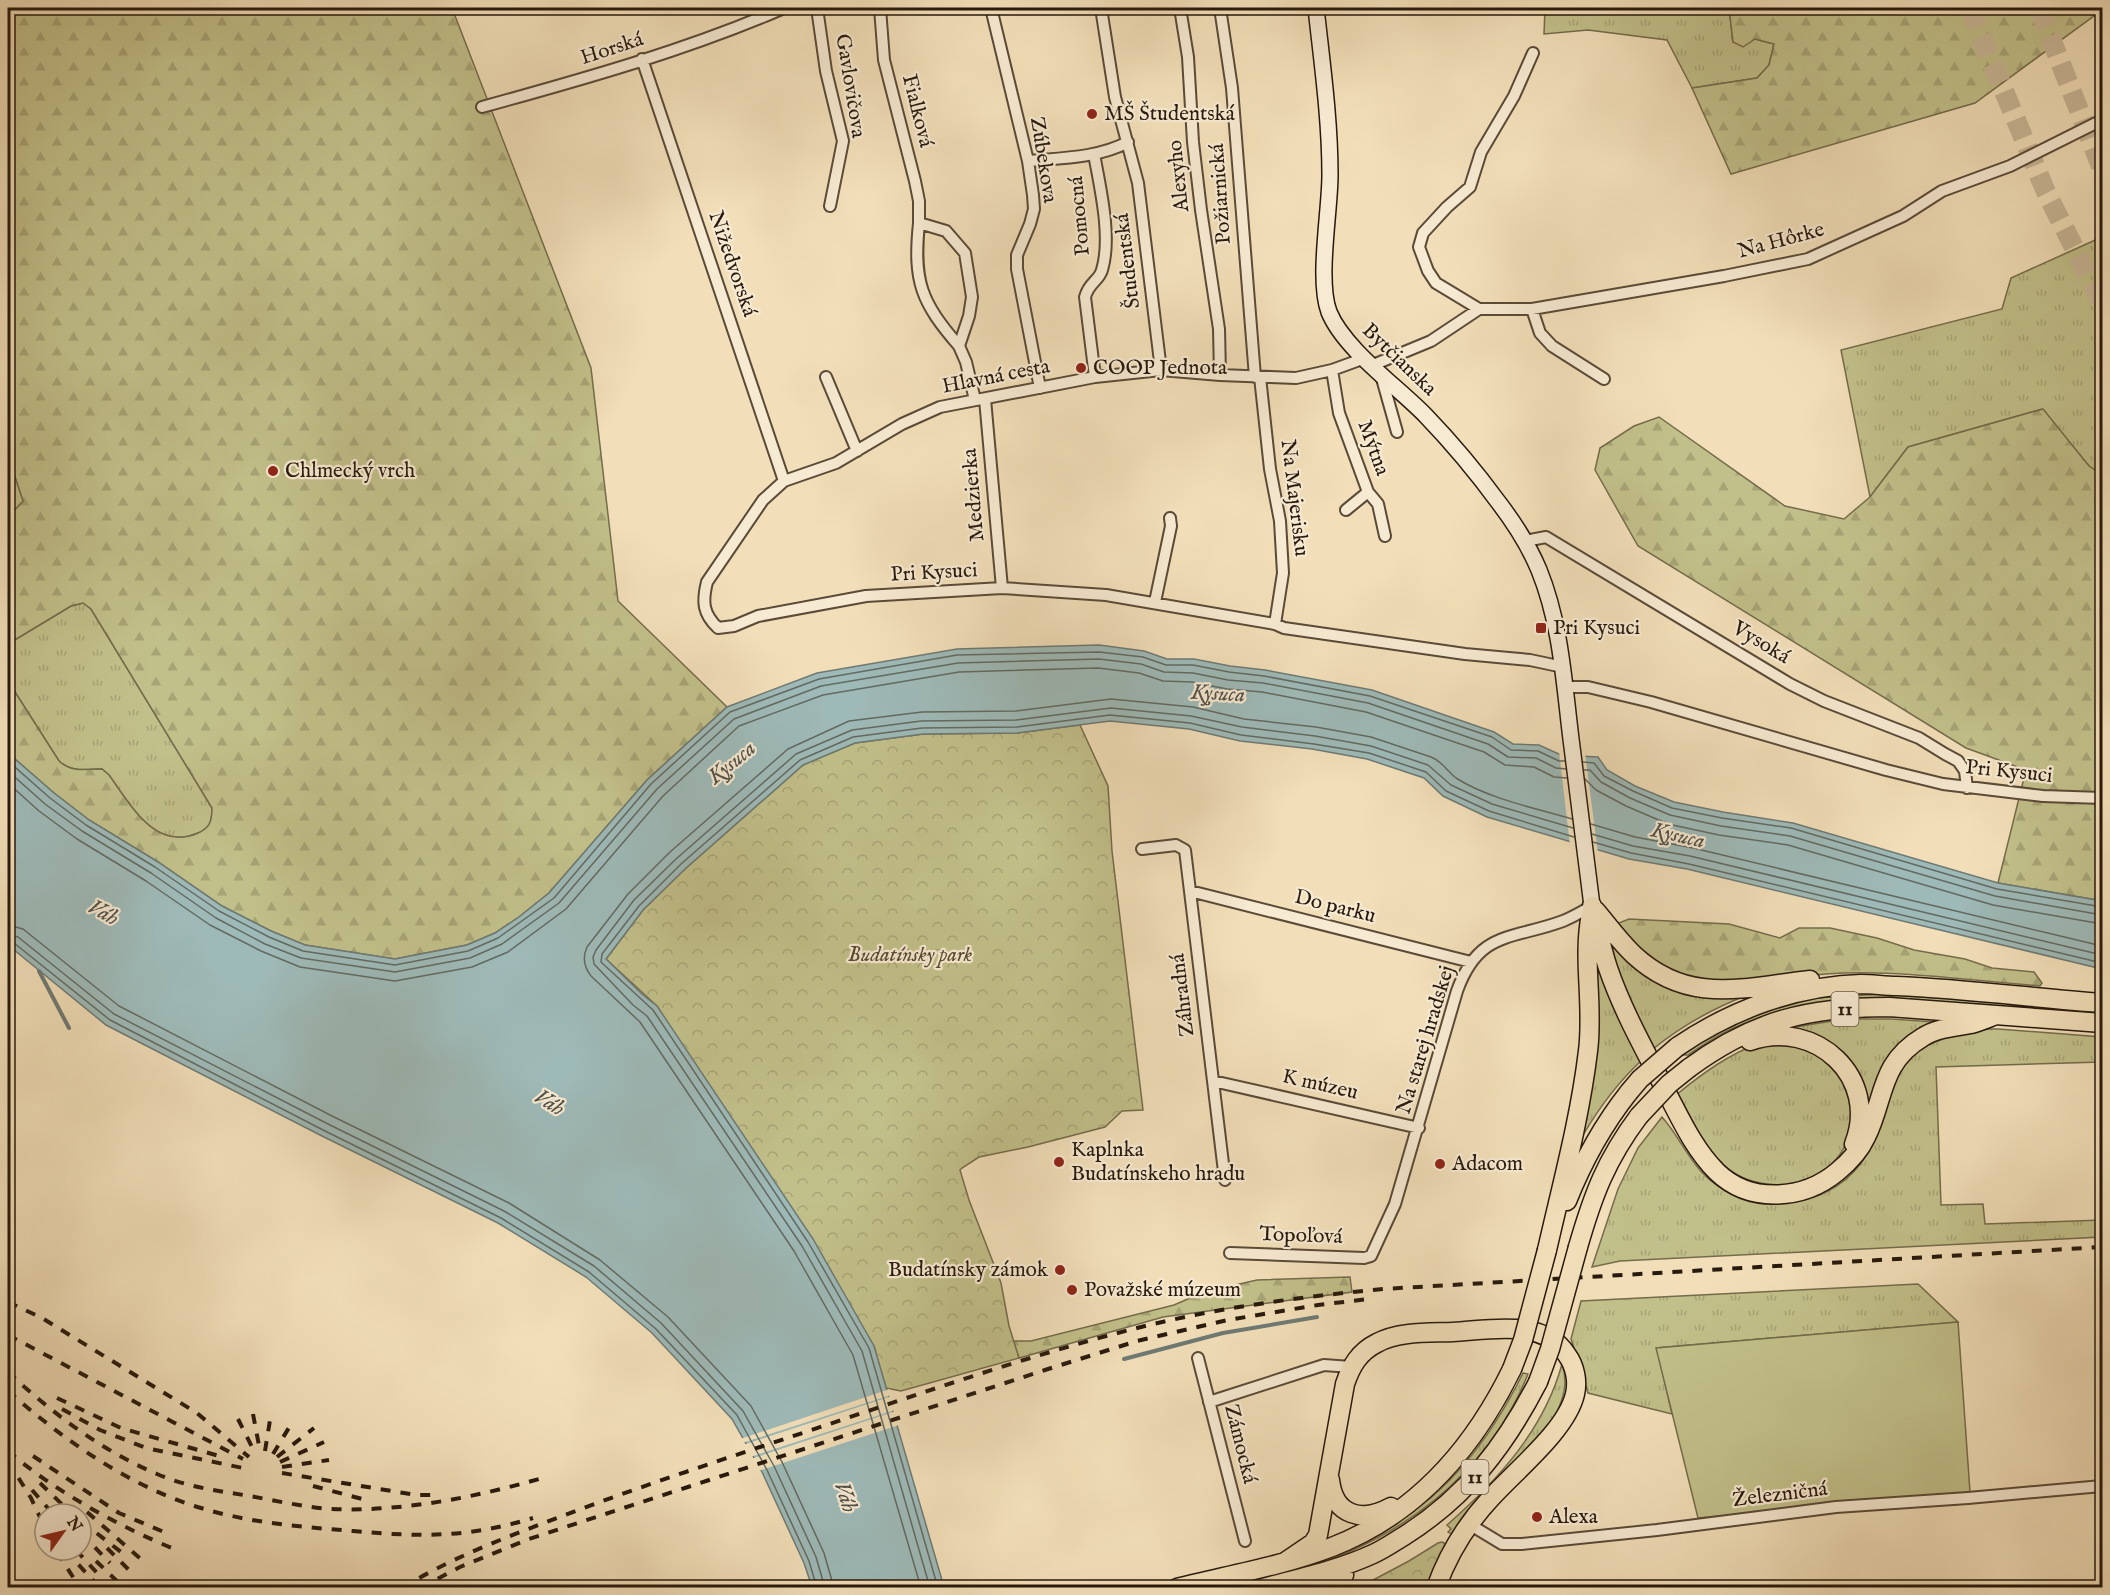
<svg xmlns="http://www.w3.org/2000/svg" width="2110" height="1595" font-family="'IM FELL English',serif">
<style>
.grass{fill:url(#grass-tufts);stroke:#746c4c;stroke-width:1.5}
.forest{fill:url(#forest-firs);stroke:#746c4c;stroke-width:1.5}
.park{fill:url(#park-crowns);stroke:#746c4c;stroke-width:1.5}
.pitch{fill:#c2c08a;stroke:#746c4c;stroke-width:1.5}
.water{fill:#9ebab8;stroke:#6e7a74;stroke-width:1.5}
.pier{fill:#f2dfb9}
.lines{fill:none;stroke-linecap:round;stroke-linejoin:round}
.shore{stroke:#626a62;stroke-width:1.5}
.stream{stroke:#6e7a74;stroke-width:4}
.motorway-tunnel{stroke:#c9b797;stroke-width:20;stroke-dasharray:20 10;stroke-linecap:butt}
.minor-casing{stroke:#5a4a38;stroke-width:14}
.secondary-casing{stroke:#27190d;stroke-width:18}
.primary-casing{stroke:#27190d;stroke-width:21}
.minor{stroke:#f7ead2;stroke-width:10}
.secondary{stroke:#f7ead2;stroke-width:15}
.primary{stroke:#f2dfb9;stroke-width:18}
.rail{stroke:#27190d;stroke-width:4;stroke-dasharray:10 10;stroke-linecap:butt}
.primary-bridge-casing{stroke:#27190d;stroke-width:21;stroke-linecap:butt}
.primary-bridge{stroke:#f2dfb9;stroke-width:18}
.poi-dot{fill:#8f2418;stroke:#f7ead2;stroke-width:2}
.labels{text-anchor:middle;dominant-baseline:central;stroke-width:4.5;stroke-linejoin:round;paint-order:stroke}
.shield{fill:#f7ead2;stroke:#655848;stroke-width:1.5}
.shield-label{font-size:20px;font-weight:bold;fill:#27190d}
.street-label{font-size:21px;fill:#27190d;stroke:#f7ead2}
.poi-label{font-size:21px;fill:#27190d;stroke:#f7ead2;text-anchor:start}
.park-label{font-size:21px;font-style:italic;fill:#564b32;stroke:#f7ead2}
.water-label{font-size:22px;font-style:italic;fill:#515149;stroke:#f7ead2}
</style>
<defs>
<pattern id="grass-tufts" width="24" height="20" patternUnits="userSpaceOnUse" patternTransform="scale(1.5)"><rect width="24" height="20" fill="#c2c08a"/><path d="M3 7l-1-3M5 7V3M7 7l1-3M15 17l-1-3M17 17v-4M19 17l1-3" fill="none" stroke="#a7a476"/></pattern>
<pattern id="forest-firs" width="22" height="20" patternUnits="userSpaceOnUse" patternTransform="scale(1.5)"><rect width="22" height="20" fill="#c2c08a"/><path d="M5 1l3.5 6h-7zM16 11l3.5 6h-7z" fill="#a7a476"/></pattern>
<pattern id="park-crowns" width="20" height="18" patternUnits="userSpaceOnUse" patternTransform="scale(1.5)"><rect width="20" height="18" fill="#c2c08a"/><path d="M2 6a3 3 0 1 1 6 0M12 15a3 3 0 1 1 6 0" fill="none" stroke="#a7a476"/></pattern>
</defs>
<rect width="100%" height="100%" fill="#f2dfb9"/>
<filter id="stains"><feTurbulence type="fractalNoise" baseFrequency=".00333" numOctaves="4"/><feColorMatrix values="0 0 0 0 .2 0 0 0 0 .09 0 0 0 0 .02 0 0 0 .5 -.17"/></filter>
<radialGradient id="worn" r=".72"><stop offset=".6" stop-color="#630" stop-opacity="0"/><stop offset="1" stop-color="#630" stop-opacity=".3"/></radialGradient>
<path class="grass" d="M1545,8H1729L1733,42L1755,39L1774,44L1769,65L1757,78L1692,88L1667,40L1588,30L1544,34Z
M2102,237V475L2089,466L2042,409L1908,447L1870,497L1841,350L2002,309L2011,278Z
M83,603L91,609L212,808C212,821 210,828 198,833C155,852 130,804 109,775L102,769C86,769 72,773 59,761L8,681V644L71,606Z
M1605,931L1745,996C1712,1009 1680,1027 1653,1049L1627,998Z
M1590,939L1642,1060C1618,1082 1599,1108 1583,1135Z
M1884,994L2034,1004L2036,1006V1009C1935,1003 1831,984 1736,1027C1719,1034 1703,1045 1688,1055H1684V1051L1754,1013L1813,998Z
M1845,1019H1891L1935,1022L1923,1029L1868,1114L1862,1090L1795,1029V1027Z
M1964,1029H1998L2102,1037V1062L1936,1067L1941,1205L1983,1204L1985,1224L2102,1220V1237L1620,1261L1592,1267L1618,1189L1638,1148L1662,1117C1681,1138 1691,1167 1715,1184C1763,1218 1836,1207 1867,1154C1878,1135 1883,1110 1890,1090C1893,1083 1894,1074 1899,1069C1905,1062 1914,1051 1921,1046C1933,1038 1950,1034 1964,1029Z
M1762,1042C1772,1043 1794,1040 1803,1044C1809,1046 1816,1053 1821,1057C1827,1062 1839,1068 1843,1074C1846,1079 1847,1090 1849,1096C1869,1173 1775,1212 1721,1163C1701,1146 1689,1118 1676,1095C1703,1073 1729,1054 1762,1042Z
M1918,1284L1958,1322L1657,1348L1672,1414L1588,1393L1571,1339L1581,1301Z
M1562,1364C1581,1417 1505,1469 1474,1505C1466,1514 1459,1524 1451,1534L1448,1532L1451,1529L1447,1525C1498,1480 1544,1430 1562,1364Z
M1523,1373L1528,1374C1487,1476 1399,1541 1296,1571C1266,1580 1237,1587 1206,1588C1245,1575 1285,1563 1324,1551C1342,1545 1363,1541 1380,1532C1446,1498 1491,1438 1523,1373Z"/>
<path class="forest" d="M8,8H452L591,368L618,601L727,707L647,780L549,893L519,917L495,933L467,945L395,959L305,945L271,931L222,906L158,862L89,820L54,793L8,753V681L59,761C72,773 86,769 102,769L109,775C130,804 155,852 198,833C210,828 212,821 212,808L91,609L83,603L71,606L8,644V517L23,501L14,474L8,464Z
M1729,8H2102V10L1975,103L1731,174L1692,88L1757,78L1769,65L1774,44L1755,39L1743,47L1733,42Z
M2043,409L2089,466L2102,475V901L1998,883L2026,770L1966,748L1638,546L1595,470L1600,448L1634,426L1659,417L1785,506L1844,519L1870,497L1908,447Z
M1629,919L1729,924L1780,938L1799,928H1830L1877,938L1914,950L1965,959L1992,968L2034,972L2042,983L2040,986C1975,981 1908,971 1843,973C1796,974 1721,992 1679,975C1651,964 1636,945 1616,924Z
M1350,1277L1352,1292L1163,1317L1019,1358L1013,1341H1031L1174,1305L1204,1292L1257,1280Z"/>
<path class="park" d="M1080,725L1108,786L1112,851L1143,1110L1122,1111L1105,1127L1028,1147L979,1157L962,1168L960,1170L969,1200L1001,1283L1009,1326L1019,1358L901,1391L886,1388L874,1346L657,1006L606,959L643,910L685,869L803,765L855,743L923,734L1017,733Z
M1442,1542L1446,1544L1427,1587L1358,1588L1409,1561L1438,1543Z"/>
<path class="pitch" d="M8,464L14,474L23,501L8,517Z
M1958,1322L1970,1492L1698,1518L1656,1348Z"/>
<path class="water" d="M1099,645L1144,651L1167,659H1194L1230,666L1265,670L1372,690L1494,732L1513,744L1539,745L1561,755L1598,757L1607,770L1635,786L1674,802L1723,812L1793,823L1998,883L2102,901V969L1687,869L1629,859L1487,817L1443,796L1424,778L1367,759L1312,749L1240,741L1189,729L1110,721L1017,733L923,734L855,743L803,765L685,869L643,910L606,959L643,995L657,1006L813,1239L874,1346L944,1587H812L804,1563L762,1472L732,1419L652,1333L586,1277L498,1223L322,1136L106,1025L8,945V753L54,793L89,820L158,862L222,906L271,931L305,945L395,959L467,945L495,933L519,917L549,893L647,780L727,707L817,673L957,649Z"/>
<path class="pier" d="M1559,751L1585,753L1598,853L1570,845Z
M890,1389L891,1395L742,1443L740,1439Z
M892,1396L895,1410L750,1457L743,1445Z
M896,1411L899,1425L758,1471L751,1459Z"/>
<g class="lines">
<path class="shore" d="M8,761L50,798L86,825L155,867L219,911L269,937L303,951L395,965L468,951L498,938L554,898L651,784L730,712L819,679L957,655L1099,652L1143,657L1166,665H1193L1229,672L1264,676L1370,696L1492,737L1511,750L1538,751L1559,761H1565
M1583,762L1594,763L1604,776L1633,791L1672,808L1722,818L1791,828L1997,889L2102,907
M1584,770H1590L1601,782L1630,798L1670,815L1721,826L1790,836L1995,896L2102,915
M8,771L45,804L82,831L151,873L216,918L265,944L301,958L395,972L470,958L502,944L559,903L657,789L734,719L821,686L958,663L1099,659L1141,664L1164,672L1193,673L1228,680L1263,683L1368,703L1488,744L1508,757L1536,758L1556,768L1566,769
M1585,779L1596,790L1626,806L1668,824L1719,835L1788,845L1993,905L2102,924
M8,783L39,811L77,839L146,881L210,925L261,951L300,967L395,981L472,967L508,952L566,909L663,796L739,726L823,695L959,672L1098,668L1139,673L1163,681L1192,682L1227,689L1262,692L1366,712L1484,752L1505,765L1534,767L1554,777L1567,778
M1591,824L1635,837L1693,848L2102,946
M1592,834L1633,846L1690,856L2102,955
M1593,842L1631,853L1689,864L2102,963
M8,925L23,929L119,1006L332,1116L509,1203L600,1260L668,1317L751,1406L782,1462L824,1553L834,1588
M8,934L18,937L114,1014L328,1124L504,1211L594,1266L661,1323L743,1411L774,1466L816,1557L825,1588
M8,941L14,943L110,1020L325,1131L501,1218L589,1272L656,1329L737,1415L767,1470L809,1561L817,1588
M921,1588L853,1355L794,1251L640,1022L591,976C584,967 582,958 587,947L628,894L670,852L788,749L849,721L922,712L1016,711L1111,699L1193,707L1244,719L1316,727L1371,737L1431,757C1442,761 1447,771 1456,778C1489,799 1535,808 1572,819
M930,1588L862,1351L802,1246L647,1016L633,1005L594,964L593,957L596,950L634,900L676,859L796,754L852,730L921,721L1016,720L1111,708L1191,716L1242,727L1315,736L1371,746L1428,765L1451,785L1492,804L1573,828
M938,1588L869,1348L808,1242L653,1010L601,962L602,954L639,906L681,864L800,760L853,737L922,728L1017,727L1110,715L1190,723L1241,735L1314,744L1369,753L1426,772L1446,791L1489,811L1574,837"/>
<path class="stream" d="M39,971L69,1028
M1124,1359L1223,1333L1317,1317"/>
<path class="motorway-tunnel" d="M1971,8L1979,31L2046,192L2102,303
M2039,8L2102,169"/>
<defs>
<path id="minor" d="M817,8L826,71L843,141L830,206
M880,8L884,60L915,181L919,201V223L946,231L965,253L972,297L969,316L959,346L966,362L975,400
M991,8L1028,161L1033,195L1034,209L1030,224L1017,255V269L1040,388
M1101,8L1115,97L1138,183L1161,370
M1180,8L1188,57L1193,142L1201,210L1219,329L1220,375
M1220,8L1232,88L1255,377
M642,59L784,481
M482,107C584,79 687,50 784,8
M1094,154C1100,187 1112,237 1102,270C1099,281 1089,282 1085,297L1095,377
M1028,161C1061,158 1098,158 1128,142
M919,223C913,282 921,302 959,346
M1479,309L1436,283L1428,271L1419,247L1423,233L1447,207L1470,187L1481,152L1514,96L1533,53
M1532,309L1540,333L1552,346L1604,379
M1365,358L1332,370L1296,378L1220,375L1161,370L1095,377L940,407L902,424L836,463L784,481L763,500L707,582C702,602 703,614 718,628L734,626L758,616L866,596L1002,588L1106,595L1275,624L1284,628L1465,654L1530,660L1563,667
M1373,365L1431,341L1479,309H1532L1724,276L1808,259L1903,216L1942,191L2010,166L2102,120
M1332,370L1339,413L1368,492L1378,504L1385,536
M1381,375L1397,432
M826,377L857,451
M1260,377L1270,469L1280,521L1283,573L1275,624
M985,399L1002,588
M1346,510L1368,492
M1525,541L1546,537L1790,684L1824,701L1919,738L1945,754L1958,761L1965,771L1967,788
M1155,602L1171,526L1170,518
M1565,687H1588L1651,702L1886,770L1943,784L2043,796L2102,798
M1142,849L1176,845L1185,850L1225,1180
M1190,891L1471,962
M1213,1081L1419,1128
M1230,1253L1364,1258L1371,1256L1395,1204L1457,991C1479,930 1512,940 1563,921C1573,917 1583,911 1592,906
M1198,1358L1245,1541
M1209,1402L1324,1365L1351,1367
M1469,1524L1502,1544H1522L1657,1530L1836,1507L1968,1498L2102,1486"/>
<path id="secondary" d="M1316,8C1322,63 1330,119 1330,175C1330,211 1317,280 1329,312C1344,349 1398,387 1426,416C1452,443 1477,473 1499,503C1515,524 1529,546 1539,570C1561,624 1564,683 1571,739C1578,795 1585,850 1592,906"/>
<path id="primary" d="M1592,906C1597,926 1601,947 1608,968C1623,1012 1647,1054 1668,1095C1682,1122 1695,1150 1717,1172C1750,1204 1803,1200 1837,1172C1848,1163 1860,1150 1866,1137C1885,1099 1879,1063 1923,1037C1937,1028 1954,1027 1971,1024C1979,1022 1988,1018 1996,1015
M1595,910C1608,925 1620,942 1634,955C1689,1006 1745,987 1810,980
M1750,1041C1816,1018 1880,1078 1854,1144
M1677,1047C1731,1010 1795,986 1861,984C1873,984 1885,986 1897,986C1966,989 2034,998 2102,1003
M1689,1068C1754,1020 1809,1007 1889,1007L2102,1023
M1567,1201C1583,1161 1602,1126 1629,1092
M1578,1247C1593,1195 1606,1160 1639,1116
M1547,1250C1562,1184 1580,1118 1588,1051C1594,1005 1582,959 1591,914
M1330,1480C1334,1516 1362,1523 1391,1507
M1285,1562L1313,1543L1318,1535L1345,1384C1351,1366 1359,1352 1377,1343C1399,1331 1430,1333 1453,1332C1490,1330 1544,1318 1567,1355C1575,1366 1578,1381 1575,1394C1567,1430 1515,1471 1490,1499C1466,1525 1448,1554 1436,1588
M1177,1588C1229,1575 1282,1566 1332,1547C1417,1514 1473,1449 1512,1369
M1263,1588C1300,1578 1338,1570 1373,1554C1384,1549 1394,1542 1404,1536C1466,1497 1505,1446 1538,1382
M1319,1588L1344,1575"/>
</defs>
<use href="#minor" class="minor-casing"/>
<use href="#secondary" class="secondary-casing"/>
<use href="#primary" class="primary-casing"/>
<use href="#minor" class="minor"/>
<use href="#secondary" class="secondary"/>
<use href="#primary" class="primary"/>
<path class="rail" d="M8,1302L42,1318L197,1413L249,1457
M8,1335L243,1459
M8,1372C52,1413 102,1451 157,1474C187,1487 218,1491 250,1496C277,1501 304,1507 331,1509C403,1512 477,1497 546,1477
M8,1391C64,1440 128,1486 201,1508C250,1523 302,1527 353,1531C420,1537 468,1538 533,1518
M57,1398L121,1428L219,1456
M62,1409L100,1430L146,1448L243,1468
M253,1414L260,1451
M238,1419L255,1453
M8,1451C53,1490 121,1528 177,1550
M265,1451L271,1414
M273,1454L293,1421
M33,1456L119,1513L171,1535
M277,1457L314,1428
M8,1461L31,1498L45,1528
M280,1462L324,1442
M282,1467L329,1460
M282,1473L416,1495H434
M40,1483L72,1514
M313,1486L366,1500
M32,1490L53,1514
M87,1512L143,1561
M81,1521L121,1552
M81,1533L110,1563
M107,1548L131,1572
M65,1550L100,1588
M76,1550L98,1574
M57,1552L80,1588
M96,1561L120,1584
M402,1588C451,1558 504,1538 557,1518C625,1492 694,1469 763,1446C886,1406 1008,1361 1133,1329C1215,1308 1299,1297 1383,1289L2102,1247
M420,1588L460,1567L529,1539L1045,1370L1137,1341L1228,1320L1318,1305L1369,1299"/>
<defs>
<path id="primary-bridge" d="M1629,1092L1640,1079L1677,1047
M1639,1116L1669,1084L1689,1068
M1512,1369L1523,1340L1547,1250
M1538,1382L1550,1349L1578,1247"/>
</defs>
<use href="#primary-bridge" class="primary-bridge-casing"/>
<use href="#primary-bridge" class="primary-bridge"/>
</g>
<g class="poi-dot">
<circle cx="1092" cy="114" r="6"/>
<circle cx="1081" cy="368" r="6"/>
<circle cx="273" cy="471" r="6"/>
<rect x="1535" y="622" width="12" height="12" rx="3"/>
<circle cx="1059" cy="1162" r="6"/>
<circle cx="1440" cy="1164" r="6"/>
<circle cx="1060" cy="1270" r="6"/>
<circle cx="1072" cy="1290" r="6"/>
<circle cx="1537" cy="1517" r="6"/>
</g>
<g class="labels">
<g class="shield">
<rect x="1831.5" y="992" width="27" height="34" rx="4.5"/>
<rect x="1461.5" y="1460" width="27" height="34" rx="4.5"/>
</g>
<g class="shield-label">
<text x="1845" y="1009">11</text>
<text x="1475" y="1477">11</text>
</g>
<g class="street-label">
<text transform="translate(612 49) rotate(-18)">Horská</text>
<text transform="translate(850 86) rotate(81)">Gavlovičova</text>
<text transform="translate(917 111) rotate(76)">Fialková</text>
<text transform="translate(1043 160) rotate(81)">Zúbekova</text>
<text transform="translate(1179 176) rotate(-96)">Alexyho</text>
<text transform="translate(1221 194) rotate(-94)">Požiarnická</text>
<text transform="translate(1080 216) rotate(-95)">Pomocná</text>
<text transform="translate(1781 241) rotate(-15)">Na Hôrke</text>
<text transform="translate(1128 261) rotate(-97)">Študentská</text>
<text transform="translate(732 264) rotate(71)">Nižedvorská</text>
<text transform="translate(1399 360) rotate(44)">Bytčianska</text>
<text transform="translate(996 377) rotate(-11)">Hlavná cesta</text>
<text transform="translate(1373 448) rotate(70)">Mýtna</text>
<text transform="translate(974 495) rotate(-95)">Medzierka</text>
<text transform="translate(1294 498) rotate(83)">Na Majerisku</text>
<text transform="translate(934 573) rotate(-3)">Pri Kysuci</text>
<text transform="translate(1761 643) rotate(31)">Vysoká</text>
<text transform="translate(2009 772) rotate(6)">Pri Kysuci</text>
<text transform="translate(1335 907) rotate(14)">Do parku</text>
<text transform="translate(1183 995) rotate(-97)">Záhradná</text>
<text transform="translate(1426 1040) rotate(-73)">Na starej hradskej</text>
<text transform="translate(1320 1085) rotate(13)">K múzeu</text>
<text transform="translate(1301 1236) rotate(2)">Topoľová</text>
<text transform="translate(1240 1444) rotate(76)">Zámocká</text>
<text transform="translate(1780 1495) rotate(-7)">Železničná</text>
</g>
<g class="poi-label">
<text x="1104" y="114">MŠ Študentská</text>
<text x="1093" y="368">COOP Jednota</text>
<text x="285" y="471">Chlmecký vrch</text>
<text x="1553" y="628">Pri Kysuci</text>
<text x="1071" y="1150">Kaplnka<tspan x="1071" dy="24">Budatínskeho hradu</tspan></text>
<text x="1452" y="1164">Adacom</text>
<text x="1048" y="1270" text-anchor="end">Budatínsky zámok</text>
<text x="1084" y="1290">Považské múzeum</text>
<text x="1549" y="1517">Alexa</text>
</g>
<g class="park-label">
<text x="910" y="955">Budatínsky park</text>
</g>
<g class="water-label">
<text transform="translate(1218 694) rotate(3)">Kysuca</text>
<text transform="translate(732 763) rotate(-39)">Kysuca</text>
<text transform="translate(1678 836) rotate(13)">Kysuca</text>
<text transform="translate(103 913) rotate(29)">Váh</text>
<text transform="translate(549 1103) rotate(32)">Váh</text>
<text transform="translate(845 1497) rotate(72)">Váh</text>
</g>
</g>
<rect width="2110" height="1595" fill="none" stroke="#f2dfb9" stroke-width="30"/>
<rect x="9" y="9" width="2092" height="1577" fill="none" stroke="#27190d" stroke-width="3"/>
<rect x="15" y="15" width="2080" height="1565" fill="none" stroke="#27190d" stroke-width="1.5"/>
<g transform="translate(63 1532) rotate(56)"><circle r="28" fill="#f7ead2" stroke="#a49683" stroke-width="1.5"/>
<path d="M0-4.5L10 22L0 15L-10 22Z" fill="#8f2418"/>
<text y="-9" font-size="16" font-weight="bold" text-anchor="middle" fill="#27190d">N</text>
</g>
<rect width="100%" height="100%" filter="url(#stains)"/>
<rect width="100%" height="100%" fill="url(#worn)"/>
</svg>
